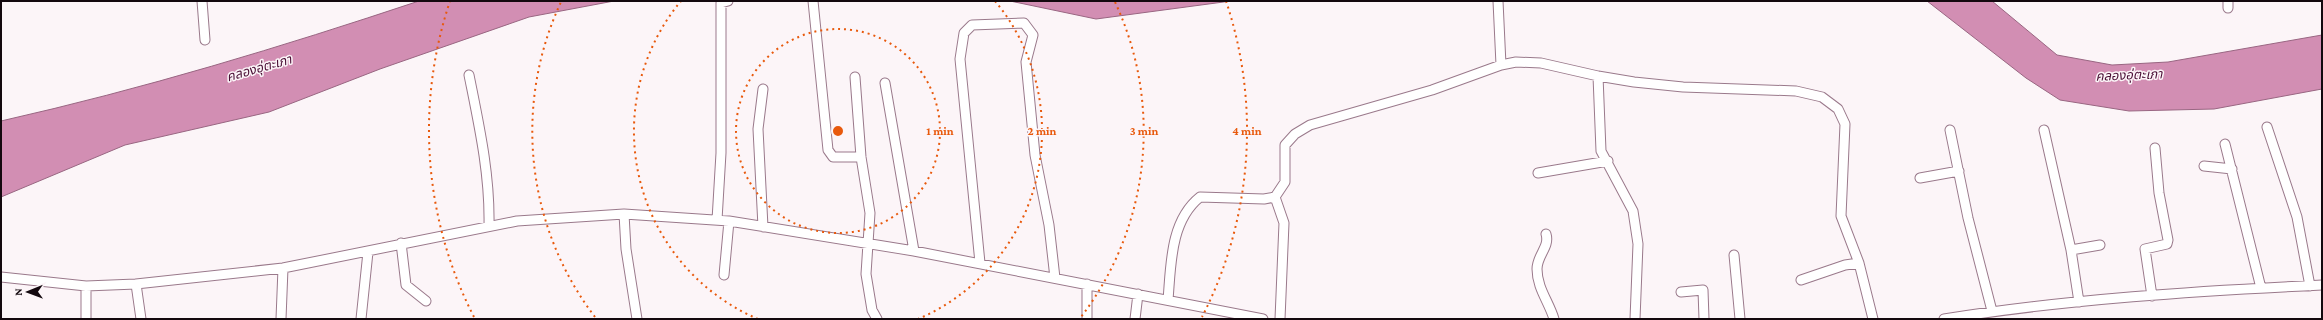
<svg xmlns="http://www.w3.org/2000/svg" width="2323" height="320" font-family="'Crimson Pro','Noto Sans Thai',serif">
<style>
.water{fill:#d28eb3;stroke:#996682}
.lines{fill:none;stroke-linecap:round;stroke-linejoin:round}
.minor-casing{stroke:#9a798b;stroke-width:11}
.minor{stroke:#fff;stroke-width:9}
.ring{fill:none;stroke:#e8590c;stroke-width:2;stroke-dasharray:2 4}
.labels{text-anchor:middle;dominant-baseline:central;stroke-width:3;stroke-linejoin:round;paint-order:stroke}
.water-label{font-size:13px;font-style:italic;fill:#490d34;stroke:#fcf5f8}
.centre{fill:#e8590c;stroke:#fcf5f8;stroke-width:2}
.ring-label{font-size:12px;text-anchor:middle;font-weight:bold;fill:#e8590c;stroke:#fcf5f8;stroke-width:3;stroke-linejoin:round;paint-order:stroke}
</style>
<rect width="100%" height="100%" fill="#fcf5f8"/>
<path class="water" d="M419,1H614L529,17L380,69L269,112L125,145L1,197V121C143,89 281,47 419,1Z
M1010,1H1231L1096,19Z
M1927,1H1992L2057,55L2112,65L2168,62L2322,35V89L2214,109L2129,111L2060,100L2026,78Z"/>
<g class="lines">
<defs>
<path id="minor" d="M202,1L205,40
M813,1L828,150L833,157H861
M1498,1L1501,65
M2228,8V1
M469,75C479,125 490,174 489,225
M1598,76L1601,151L1633,211L1638,244L1635,319
M855,77L861,157L870,213L866,274L872,310L877,319
M885,83L914,251
M2267,127L2297,217L2310,286
M1950,130L1968,218L1992,311
M2044,130L2071,250L2079,302
M2225,144L2261,288
M2204,166L2232,169
M1538,173L1608,161
M1920,178L1959,171
M1275,197L1284,223L1280,319
M624,214L626,249L637,319
M717,220L721,153V3L728,1
M763,227L758,129L763,89
M1546,234C1550,247 1537,255 1537,269C1537,288 1549,302 1554,319
M401,243L406,285L426,301
M2071,250L2100,245
M1734,255L1740,319
M980,263L960,59L964,33L972,25L1024,23L1033,35L1026,62L1035,155L1049,225L1055,278
M724,275L729,221
M1,277L86,286L136,284L283,268L517,221L624,214L729,221L914,251L1263,319
M1801,280L1845,265L1859,263
M136,284L141,319
M86,286V319
M1681,292L1703,290L1704,319
M2152,296L2145,249L2167,244L2168,240L2159,193L2155,148
M1168,300C1171,265 1170,221 1200,197L1264,199L1275,197L1285,182V145L1295,134L1310,125L1432,90L1501,65L1516,62L1541,63L1598,76L1634,82L1683,87L1796,91L1822,97L1838,109L1845,124L1841,216L1859,263L1873,319
M281,319L283,268
M361,319L368,252
M1087,319V284
M1135,319L1138,294
M1944,319C2069,299 2196,291 2322,285"/>
</defs>
<use href="#minor" class="minor-casing"/>
<use href="#minor" class="minor"/>
</g>
<g class="ring">
<circle cx="838" cy="131" r="102"/>
<path d="M758 319A204 204 0 0 1 681 1M995 1A204 204 0 0 1 918 319"/>
<path d="M595 317A306 306 0 0 1 561 2M1115 2A306 306 0 0 1 1081 317"/>
<path d="M474 317A409 409 0 0 1 450 1M1226 1A409 409 0 0 1 1202 317"/>
</g>
<g class="labels">
<g class="water-label">
<text transform="translate(259 68) rotate(-16)">คลองอุ่ตะเภา</text>
<text transform="translate(2129 75) rotate(-2)">คลองอุ่ตะเภา</text>
</g>
</g>
<circle cx="838" cy="131" r="6" class="centre"/>
<g class="ring-label">
<text x="940" y="135">1 min</text>
<text x="1042" y="135">2 min</text>
<text x="1144" y="135">3 min</text>
<text x="1247" y="135">4 min</text>
</g>
<rect width="2323" height="320" fill="none" stroke="#13080e" stroke-width="4"/>
<g transform="translate(28 292) rotate(269)" stroke="#fcf5f8" stroke-width="3" paint-order="stroke">
<path d="M0-3L7 15L0 10L-7 15Z" fill="#13080e"/>
<text y="-6" font-size="11" font-weight="bold" text-anchor="middle" fill="#13080e">N</text>
</g>
</svg>
